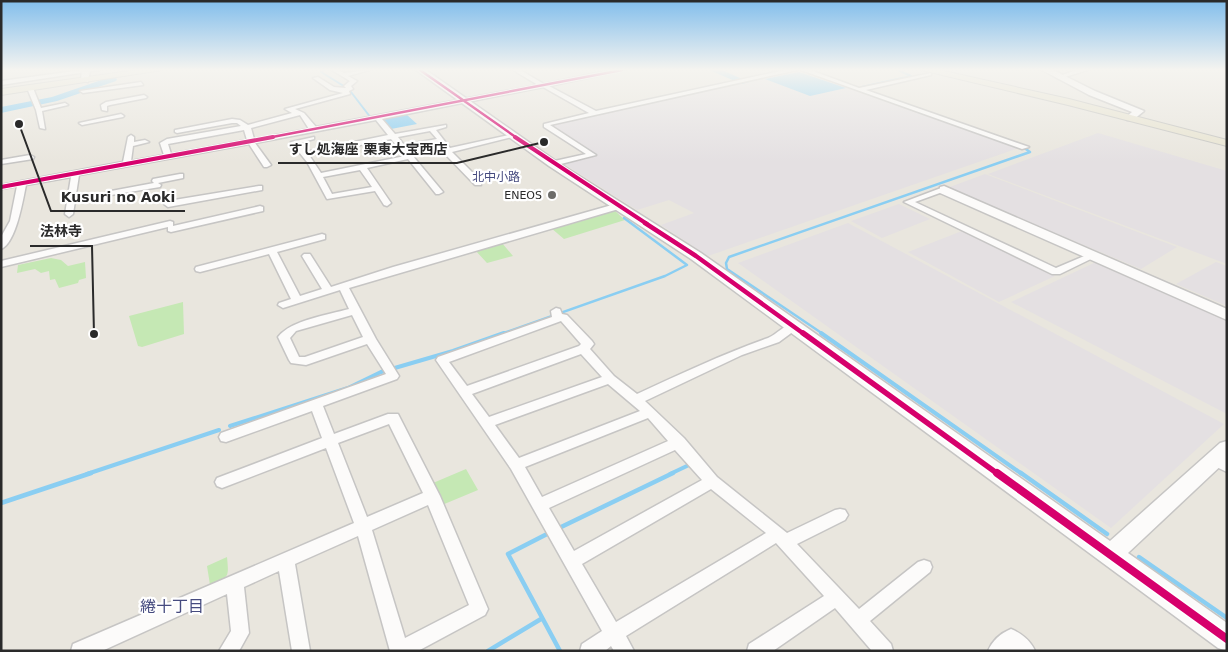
<svg xmlns="http://www.w3.org/2000/svg" width="1228" height="652" font-family="'DejaVu Sans','Noto Sans JP',sans-serif">
<style>
.industrial{fill:#e4e0e2}
.green{fill:#c5e8b4}
.water{fill:#8acef2}
.lines{fill:none;stroke-linecap:round;stroke-linejoin:round}
.stream-far3{stroke:#8acef2;stroke-width:2}
.stream-far2{stroke:#8acef2;stroke-width:2.5}
.stream-far1{stroke:#8acef2;stroke-width:4}
.stream{stroke:#8acef2;stroke-width:4.5}
.river{fill:#8acef2;fill-rule:evenodd}
.street-casing{stroke:#c6c5c4;stroke-width:3}
.secondary-casing{stroke:#c6c5c4;stroke-width:3}
.primary-casing{stroke:#c4c4c0;stroke-width:2}
.street{fill:#fcfbfa;fill-rule:evenodd}
.secondary{fill:#fcfbfa;fill-rule:evenodd}
.primary{fill:#e8e4d1;fill-rule:evenodd}
.cycleway-far4-casing{stroke:#fff;stroke-width:4.5}
.cycleway-far3-casing{stroke:#fff;stroke-width:6}
.cycleway-far2-casing{stroke:#fff;stroke-width:7}
.cycleway-far1-casing{stroke:#fff;stroke-width:9}
.cycleway-casing{stroke:#fff;stroke-width:11}
.cycleway-far4{stroke:#d6006c;stroke-width:2.5}
.cycleway-far3{stroke:#d6006c;stroke-width:4}
.cycleway-far2{stroke:#d6006c;stroke-width:4.5}
.cycleway-far1{stroke:#d6006c;stroke-width:5.5}
.cycleway{stroke:#d6006c;stroke-width:8}
.poi-dot{fill:#6d6c69;stroke:#fff;stroke-width:2}
.labels{text-anchor:middle;dominant-baseline:central;stroke-width:4.5;stroke-linejoin:round;paint-order:stroke}
.far-poi-label{font-size:11px;fill:#2a2a2a;stroke:#fff;text-anchor:end}
.far-quarter-label{font-size:12px;fill:#464b7f;stroke:#fff}
.near-neighbourhood-label{font-size:16px;fill:#464b7f;stroke:#fff}
.leader{fill:none;stroke:#2a2a2a;stroke-width:2}
.callout-dot{fill:#2a2a2a;stroke:#fff;stroke-width:2}
.callout-label{font-size:14px;text-anchor:middle;font-weight:bold;fill:#2a2a2a;stroke:#fff;stroke-width:4.5;stroke-linejoin:round;paint-order:stroke}
</style>
<rect width="100%" height="100%" fill="#e9e6de"/>
<path class="industrial" d="M798,71L1019,148L708,256L661,225L694,213L669,200L637,210L564,164L597,156L550,125Z
M1098,133L1227,171V264L988,174Z
M985,174L1177,247L1141,269L947,188Z
M899,204L930,219L882,238L851,221Z
M848,223L1224,424L1111,528L738,263Z
M962,231L1055,276L999,302L908,252Z
M1096,262L1227,320V414L1011,302Z
M1216,262L1227,266V306L1176,284Z"/>
<path class="green" d="M614,210L625,220L564,239L551,228Z
M502,243L513,256L487,263L475,250Z
M51,258L61,260L68,266L85,262L86,278L79,280L78,283L59,288L55,279L50,280L49,271L41,273L35,269L17,273L18,265Z
M183,302L184,334L142,347L138,346L129,316Z
M466,469L478,490L442,505L433,483Z
M227,557C229,578 229,577 210,585L207,566Z"/>
<path class="water" d="M799,72L846,88L810,96L765,79Z
M406,114L417,124L391,129L382,119Z"/>
<g class="lines">
<path class="stream-far3" d="M324,70L321,72L347,88
M862,87L911,76L898,70
M351,92L371,118"/>
<path class="stream-far2" d="M501,334L665,276L687,265L624,218
M823,334L727,269L726,263L729,257L1030,152L1023,147"/>
<path class="stream-far1" d="M821,333L1022,474
M230,426L348,388L381,372L453,351L504,333
M87,474L219,430
M670,474L689,465"/>
<path class="stream" d="M1021,473L1107,534
M1,503L91,473
M557,529L673,473
M549,533L508,554L560,651
M1139,557L1227,618
M488,651L541,619"/>
<path class="river" d="M709,70H722L749,82L742,84Z
M113,76L117,79L116,81L57,101L1,113V107L52,97Z"/>
<defs>
<path id="street" d="M82,70H99L1,85V81Z
M332,70H339L344,73L369,70L348,76L357,81L351,86L353,89L349,91L350,94L295,109L304,113L316,127L538,85L513,70H520L544,84L611,70H624L549,86L596,111L785,70H797L550,125L596,155L553,166L549,164L550,162L586,154L544,127V124L589,113L543,87L382,119L395,134L446,125V127L436,130L450,148L513,134L516,136L452,152L481,181V185H475L444,153L439,142L407,149L443,192L439,194H436L408,159L367,168L391,203L387,206L384,205L375,191L327,199L307,162L291,142L314,137V139L300,143L306,152L388,135L376,120L255,143L271,165L267,167H264L249,144L79,175L73,214L69,217L65,214L71,177L26,185C23,200 16,243 1,249V237L10,221L17,186L1,189V185L123,162L128,137L131,135L134,137V142L145,140L149,142L133,146L131,161L164,155L160,143L167,139L241,126L237,123H232L177,133L175,132V130L232,119L240,120L248,125L292,113L285,109L343,93L330,90L313,78L318,77L334,87L346,88L344,86L350,81ZM300,115L309,129L254,139L251,128ZM244,130L247,140L171,154L168,144ZM430,131L437,139L404,145L398,137ZM391,139L405,156L321,173L309,155ZM360,170L372,187L332,194L323,177Z
M801,70H810L859,88L931,73V75L866,90L1029,147L1022,149Z
M1077,70H1087L1059,79L1056,77Z
M141,82L143,85L83,93L80,91Z
M30,86L33,88L41,108L65,103L68,105L42,111L45,129L40,128L36,110L27,88Z
M144,95L147,97L146,98L110,105L107,106V111L102,110L101,105L106,102Z
M121,114L124,116L123,117L82,125L79,123Z
M30,155L34,157L33,159L1,164V160Z
M180,174H183V178L158,183L161,185L160,187L111,195L107,193L111,191L154,183L152,181L153,179Z
M259,186H262V190L168,207L164,204L168,201Z
M941,188L948,190L915,202L1056,268L1089,254L1092,253L1097,256L1060,274H1052L904,202Z
M619,203L623,206L622,208L349,288L376,339L399,376L397,379L323,406L334,434L388,414H398L440,496L488,609L485,615L418,651H390L358,536L295,564L310,651H292L279,571L244,587L249,633L239,651H219L231,631L227,594L102,651H71L73,644L354,523L326,448L222,488L217,486L215,482L217,478L322,438L312,411L226,442L221,441L219,437L221,433L386,374L367,344L306,365L291,363L289,360L278,337C291,320 328,315 349,309L340,290L283,308L278,305L279,303L291,299L269,254L200,272L196,271L195,269L196,267L322,234L325,235V239L277,252L300,296L322,289L302,256L304,254H310L331,287L393,267ZM352,315L363,337L305,357H299L290,338L296,331ZM389,424L423,493L367,517L338,443ZM428,505L469,605L405,638L372,530Z
M260,206L263,207V211L171,232L168,231V227L1,267V261L170,221L173,222V226Z
M556,308L560,309L562,314L567,315L592,341L594,344L590,349L614,376L637,394C680,374 723,354 768,338C778,334 787,321 798,324L800,326L798,328L779,342L742,355L645,401L684,438L717,477L787,533L835,510L840,509L845,510L848,515L845,520L797,544L859,609L918,562L924,560L930,562L932,567L930,572L870,621L891,644L893,651H872L835,608L773,651H747L749,644L824,596L776,543L626,636L634,651H614L611,646L605,651H580L582,644L602,631L511,469L436,360L438,357L552,317L551,311ZM561,321L581,344L579,346L467,386L449,362ZM581,354L602,377L489,417L472,394ZM608,384L640,411L519,458L495,425ZM648,418L668,441L542,497L525,467ZM675,450L702,480L574,551L549,508ZM711,489L766,533L616,622L582,564Z
M1213,454L1227,460V472L1208,463L1206,459L1208,455Z
M1011,629C1021,633 1031,641 1035,651H988C992,641 1001,633 1011,629Z"/>
<path id="secondary" d="M82,70H90L88,82L81,80Z
M416,70H426L557,162L701,253L1110,541L1220,443L1227,441V460L1128,553L1227,623V651L1218,648L691,259L549,166Z
M1042,70H1053L1095,91L1144,111L1133,120H1127L1125,118L1132,112L1089,95Z
M944,186L1227,309V320L940,193V187Z"/>
<path id="primary" d="M137,70H162L1,95V89Z
M921,70H939L1069,99L1227,140V146L1068,105Z"/>
</defs>
<use href="#street" class="street-casing"/>
<use href="#secondary" class="secondary-casing"/>
<use href="#primary" class="primary-casing"/>
<use href="#street" class="street"/>
<use href="#secondary" class="secondary"/>
<use href="#primary" class="primary"/>
<defs>
<path id="cycleway-far4" d="M420,70L517,138
M267,138L622,70"/>
<path id="cycleway-far3" d="M515,137L647,224
M1,187L273,137"/>
<path id="cycleway-far2" d="M645,223L696,256L804,334"/>
<path id="cycleway-far1" d="M803,333L998,474"/>
<path id="cycleway" d="M997,473L1227,639"/>
</defs>
<use href="#cycleway-far4" class="cycleway-far4-casing"/>
<use href="#cycleway-far3" class="cycleway-far3-casing"/>
<use href="#cycleway-far2" class="cycleway-far2-casing"/>
<use href="#cycleway-far1" class="cycleway-far1-casing"/>
<use href="#cycleway" class="cycleway-casing"/>
<use href="#cycleway-far4" class="cycleway-far4"/>
<use href="#cycleway-far3" class="cycleway-far3"/>
<use href="#cycleway-far2" class="cycleway-far2"/>
<use href="#cycleway-far1" class="cycleway-far1"/>
<use href="#cycleway" class="cycleway"/>
</g>
<linearGradient id="sky" x2="0" y2="1"><stop stop-color="#82beec"/><stop offset="0.43" stop-color="#f5f4f0"/><stop offset="1" stop-color="#f5f4f0" stop-opacity="0"/></linearGradient>
<rect width="1228" height="162" fill="url(#sky)"/>
<circle class="poi-dot" cx="552" cy="195" r="5"/>
<g class="labels">
<g class="far-poi-label">
<text x="542" y="195">ENEOS</text>
</g>
<g class="far-quarter-label">
<text x="496" y="177">北中小路</text>
</g>
<g class="near-neighbourhood-label">
<text x="172" y="606">綣十丁目</text>
</g>
</g>
<path class="leader" d="M544 142L457 163H278M19 124L51 211H185M94 334L92 246H30"/>
<g class="callout-dot">
<circle cx="544" cy="142" r="5"/>
<circle cx="19" cy="124" r="5"/>
<circle cx="94" cy="334" r="5"/>
</g>
<g class="callout-label">
<text x="368" y="154">すし処海座 栗東大宝西店</text>
<text x="118" y="202">Kusuri no Aoki</text>
<text x="61" y="236">法林寺</text>
</g>
<rect width="1228" height="652" fill="none" stroke="#2a2a2a" stroke-width="5"/>
</svg>
